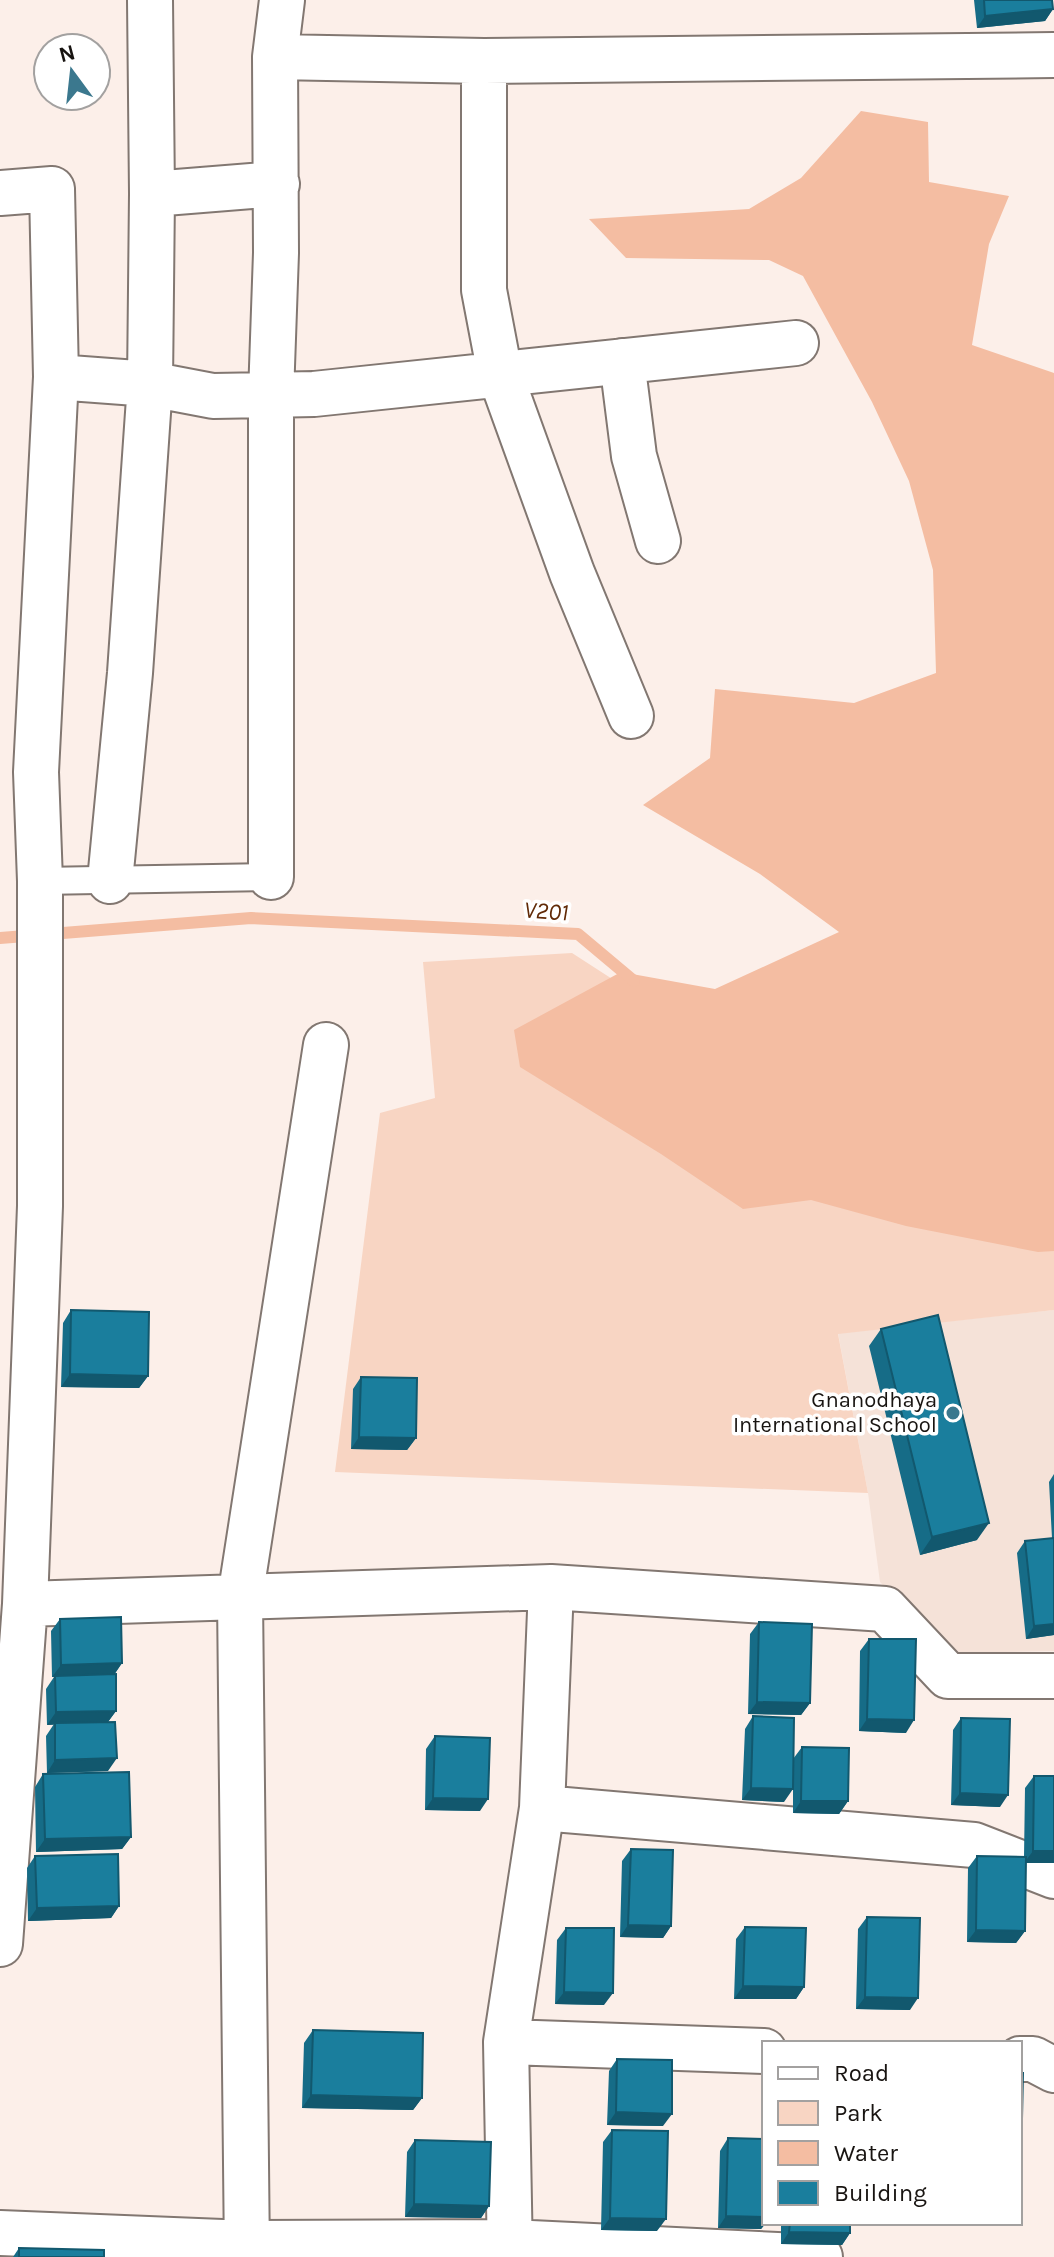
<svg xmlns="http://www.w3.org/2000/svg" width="1054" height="2257" font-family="Karla,sans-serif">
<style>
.built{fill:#f5e2d8}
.green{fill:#f8d5c3}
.water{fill:#f4bda2}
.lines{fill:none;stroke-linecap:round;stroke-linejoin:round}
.stream{stroke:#f4bda2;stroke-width:12}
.lane-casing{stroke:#827771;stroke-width:30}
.street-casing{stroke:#827771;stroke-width:48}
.lane{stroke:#fff;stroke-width:26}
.street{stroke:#fff;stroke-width:44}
.wall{fill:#166c87}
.shaded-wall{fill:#12586e}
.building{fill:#1a7e9d;stroke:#12586e;stroke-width:2}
.poi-dot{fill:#3b788e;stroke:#fff;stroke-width:3}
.labels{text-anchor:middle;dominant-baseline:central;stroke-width:7;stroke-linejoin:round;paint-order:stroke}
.poi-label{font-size:22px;fill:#181411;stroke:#fff;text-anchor:end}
.water-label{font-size:24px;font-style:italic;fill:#612a07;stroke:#fff}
</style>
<rect width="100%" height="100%" fill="#fcefe9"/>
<path class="built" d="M1054,1310V1651L950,1653L880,1582L868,1493L838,1333Z"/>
<path class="green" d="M572,953L968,1209L1054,1227V1310L838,1334L868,1493L335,1472L380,1113L435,1098L423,962Z"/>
<path class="water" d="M861,111L928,122L929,182L1009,196L989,244L972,345L1054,373V1251L1038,1252L906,1226L811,1200L743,1209L661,1154L520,1067L514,1030L621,972L715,989L839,932L760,874L643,805L710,758L715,689L854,703L936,673L933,570L909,481L872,402L803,276L769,260L626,258L589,219L749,209L801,178Z"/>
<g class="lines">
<path class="stream" d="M0,938L251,918L578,934L634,981"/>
<defs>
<path id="lane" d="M40,881L271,877"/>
<path id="street" d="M275,57L484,61L1054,55
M484,61V290L500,374L572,573L631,716
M0,193L52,189L56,377L36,772L40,881V1206L25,1604L0,1944
M152,194L277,184
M622,361L634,456L658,541
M56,377L150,384L213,396L314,394L796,343
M271,877V395L276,253L275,57L282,0
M110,881L130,673L150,384L152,194L150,0
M25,1604L551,1587L885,1609L948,1676H1054
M542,1808L974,1845L1054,1876
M506,2042L764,2051
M1020,2059H1033L1054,2070
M0,2233L247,2243L510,2242L820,2257
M247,2257L240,1598L326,1045
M510,2257L506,2042L542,1808L551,1587"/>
</defs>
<use href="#lane" class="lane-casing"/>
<use href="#street" class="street-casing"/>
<use href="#lane" class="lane"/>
<use href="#street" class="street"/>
</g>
<path class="wall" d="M974,0H1052L1053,9L1045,21L977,28Z
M71,1310L148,1376L139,1388L61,1387L63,1323Z
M881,1329L977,1540L920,1555L869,1346Z
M361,1377L416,1438L407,1450L351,1449L353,1389Z
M1054,1474V1635L1026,1639L1017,1553L1025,1541L1052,1538L1049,1482Z
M60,1619L122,1663L114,1675L116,1711L108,1722V1771L47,1773L46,1736L54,1724L47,1725L46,1689L54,1677H52L51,1631Z
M759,1622L810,1703L801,1715L748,1714L750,1634Z
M869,1639L906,1733L859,1731L860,1651Z
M753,1716L784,1802L742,1800L745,1729Z
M961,1718L1000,1807L951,1805L953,1730Z
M435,1736L480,1811L425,1810L426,1749Z
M802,1747L848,1801L839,1814L793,1813V1759Z
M43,1774L131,1837L122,1849L36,1852L35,1787Z
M1034,1776L1054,1863H1026L1025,1931L1016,1943L967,1942L968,1868L977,1856L1024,1857L1025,1788Z
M631,1849L671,1926L663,1938L620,1937L622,1861Z
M35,1856L119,1906L111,1918L28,1921L27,1868Z
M867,1917L910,2010L856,2009L858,1929Z
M745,1927L804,1987L796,1999H734L736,1939Z
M566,1928L604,2005L555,2004L557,1940Z
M313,2030L422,2098L413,2110L302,2108L304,2043Z
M617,2059L663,2126L607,2125L609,2071Z
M612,2130L657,2231L601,2230L603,2142Z
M728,2138L764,2223H766L761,2229L718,2228L720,2151Z
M415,2140L489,2206L481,2218L405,2217L407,2152Z
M781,2223H850V2233L842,2245L781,2244Z
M19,2248L104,2257H13Z"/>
<path class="shaded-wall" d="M1053,9L1045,21L977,28L985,16Z
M70,1374L148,1376L139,1388L61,1387Z
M359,1437L416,1438L407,1450L351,1449Z
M989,1523L977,1540L920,1555L932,1537Z
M1054,1624V1635L1026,1639L1034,1626Z
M122,1663L113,1676L52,1677L61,1665Z
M757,1702L810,1703L801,1715L748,1714Z
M116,1711L107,1723L47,1725L56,1712Z
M867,1719L914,1720L906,1733L859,1731Z
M117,1758L108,1771L47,1773L55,1760Z
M751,1788L793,1789L784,1802L742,1800Z
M960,1793L1008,1795L1000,1807L951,1805Z
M433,1798L488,1799L480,1811L425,1810Z
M801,1801H848L839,1814L793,1813Z
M131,1837L122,1849L36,1852L45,1839Z
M1033,1851H1054V1863H1024Z
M119,1906L111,1918L28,1921L37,1908Z
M628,1925L671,1926L663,1938L620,1937Z
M976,1930L1025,1931L1016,1943L967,1942Z
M743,1986L804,1987L796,1999H734Z
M564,1992L613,1993L604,2005L555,2004Z
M865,1997L918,1998L910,2010L856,2009Z
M311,2095L422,2098L413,2110L302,2108Z
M616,2112L672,2114L663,2126L607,2125Z
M414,2204L489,2206L481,2218L405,2217Z
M726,2216L764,2217V2223H766L761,2229L718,2228Z
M610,2218L666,2219L657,2231L601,2230Z
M789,2232L850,2233L842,2245L781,2244Z"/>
<path class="building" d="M984,0H1052L1053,9L985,16Z
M71,1310L149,1312L148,1376L70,1374Z
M938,1315L989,1523L932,1537L881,1329Z
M361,1377L417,1378L416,1438L359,1437Z
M1054,1538V1624L1034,1626L1025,1541Z
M121,1617L122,1663L61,1665L60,1619Z
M759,1622L812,1624L810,1703L757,1702Z
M869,1639H916L914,1720L867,1719Z
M116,1674V1711L56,1712L55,1676Z
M753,1716L794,1718L793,1789L751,1788Z
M961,1718L1010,1719L1008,1795L960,1793Z
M115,1722L117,1758L55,1760V1723Z
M435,1736L490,1738L488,1799L433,1798Z
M802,1747L849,1748L848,1801H801Z
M129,1772L131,1837L45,1839L43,1774Z
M1034,1776H1054V1851H1033Z
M631,1849L673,1850L671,1926L628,1925Z
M118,1854L119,1906L37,1908L35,1856Z
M977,1856L1026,1857L1025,1931L976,1930Z
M867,1917L920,1918L918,1998L865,1997Z
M745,1927L806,1928L804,1987L743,1986Z
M566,1928H614L613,1993L564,1992Z
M313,2030L423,2033L422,2098L311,2095Z
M617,2059L672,2060V2114L616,2112Z
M1020,2073H1023L1021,2164H1020Z
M612,2130L668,2131L666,2219L610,2218Z
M728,2138L764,2139V2217L726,2216Z
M415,2140L491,2142L489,2206L414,2204Z
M790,2223H850V2233L789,2232Z
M19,2248L104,2250V2257H19Z"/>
<circle class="poi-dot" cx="953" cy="1413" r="8"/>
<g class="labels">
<g class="poi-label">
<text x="937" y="1400">Gnanodhaya<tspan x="937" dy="25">International School</tspan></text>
</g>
<g class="water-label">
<text transform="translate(546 911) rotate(4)">V201</text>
</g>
</g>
<rect x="762" y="2041" width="260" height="184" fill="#ffffff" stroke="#a3a1a0" stroke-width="2"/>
<rect x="778" y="2067" width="40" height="12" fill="#ffffff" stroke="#a3a1a0" stroke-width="2"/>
<text x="834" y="2081" font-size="24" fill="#181411">Road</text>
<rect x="778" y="2101" width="40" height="24" fill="#f8d5c3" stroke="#a3a1a0" stroke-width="2"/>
<text x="834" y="2121" font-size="24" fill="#181411">Park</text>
<rect x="778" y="2141" width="40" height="24" fill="#f4bda2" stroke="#a3a1a0" stroke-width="2"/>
<text x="834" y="2161" font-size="24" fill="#181411">Water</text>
<rect x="778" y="2181" width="40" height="24" fill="#1a7e9d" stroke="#a3a1a0" stroke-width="2"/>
<text x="834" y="2201" font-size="24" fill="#181411">Building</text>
<g transform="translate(72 72) rotate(345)"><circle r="38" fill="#ffffff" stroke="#a3a1a0" stroke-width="2"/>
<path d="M0-6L14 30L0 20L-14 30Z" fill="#3b788e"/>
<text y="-12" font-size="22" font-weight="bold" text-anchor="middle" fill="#181411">N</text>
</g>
</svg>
